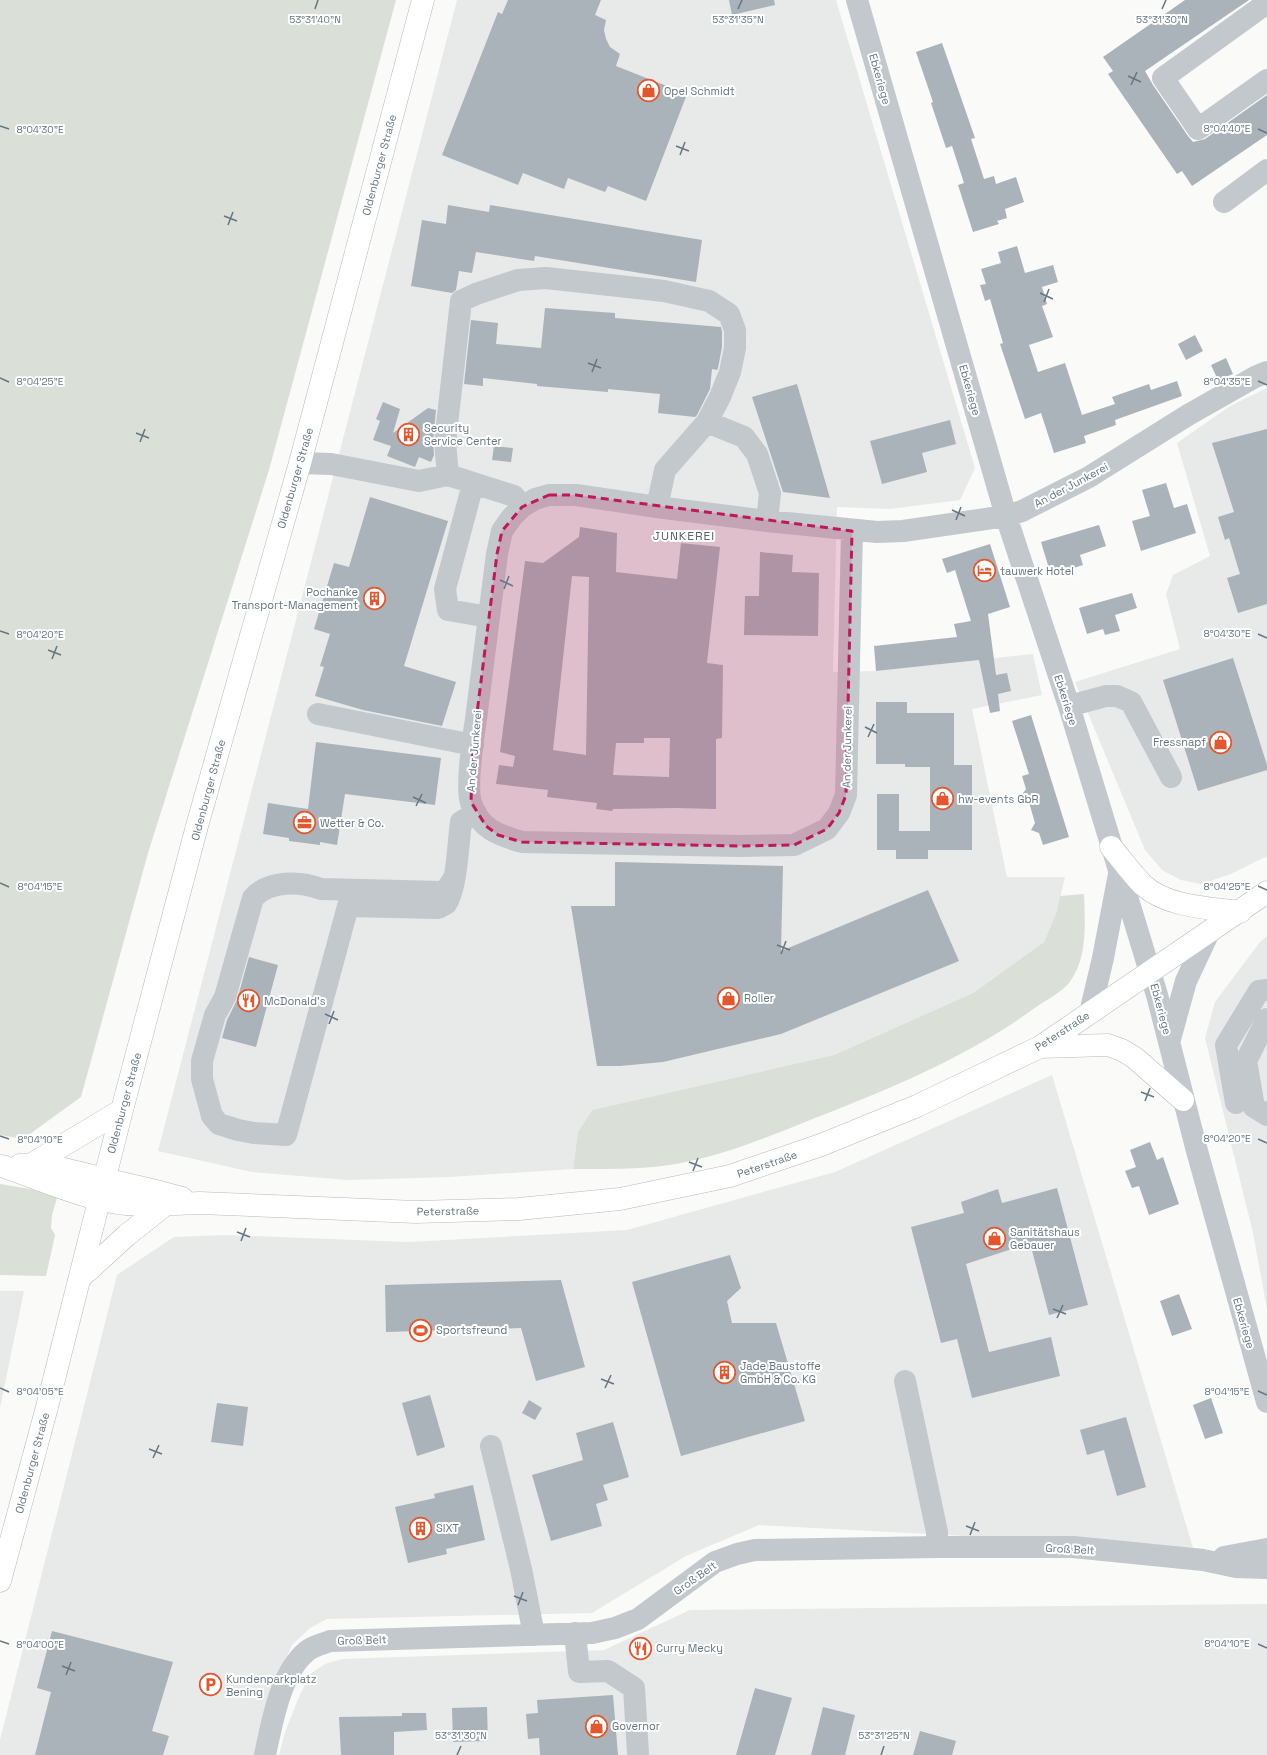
<svg xmlns="http://www.w3.org/2000/svg" width="1267" height="1755" font-family="'Space Grotesk',sans-serif">
<style>
.built{fill:#e8e9e9}
.green{fill:#dadfd7}
.building{fill:#aab3b9;fill-rule:evenodd}
.lines{fill:none;stroke-linecap:round;stroke-linejoin:round}
.major-casing{stroke:#b5babe;stroke-width:23}
.minor{stroke:#c3c8cc;stroke-width:22}
.major{stroke:#fff;stroke-width:22}
.marked{fill:#c2185b;fill-opacity:0.2;stroke:#c2185b;stroke-width:3;stroke-dasharray:8 5;stroke-linejoin:round}
.ticks{fill:none;stroke:#657683;stroke-width:1.5}
.labels{text-anchor:middle;dominant-baseline:central;stroke-width:4;stroke-linejoin:round;paint-order:stroke}
.street-label{font-size:11px;fill:#657683;stroke:#fff}
.poi-label{font-size:11px;fill:#657683;stroke:#fff;text-anchor:start}
.neighbourhood-label{font-size:12px;letter-spacing:1px;fill:#57646e;stroke:#fff}
.ticks-label{font-size:10px;text-anchor:middle;fill:#657683;stroke:#fff;stroke-width:4;stroke-linejoin:round;paint-order:stroke}
</style>
<rect width="100%" height="100%" fill="#fafaf8"/>
<path class="built" d="M457,0H836L975,468L960,500L890,509L837,507L833,672L876,671L1033,654L1042,695L972,709L1007,877H1065L1057,911L1044,942L973,993L834,1055L592,1110L578,1132L573,1169L450,1177L348,1180L252,1172L158,1151Z
M1267,388V856L1231,874L1201,884L1181,880L1162,870L1145,850L1075,682L1180,649L1166,594L1173,575L1210,556L1177,443L1230,406Z
M1267,936V1309L1253,1233L1205,1038L1215,1002L1260,942Z
M1052,1075L1193,1548L759,1525L686,1556L592,1613L327,1619L310,1628L292,1645L275,1683L255,1755H0V1740L117,1275L174,1237L225,1235L408,1242L627,1230L835,1172Z
M0,1291H24L0,1408Z
M1267,1604V1755H279L285,1732L299,1697L310,1674L325,1664L342,1659L604,1650L690,1610Z"/>
<path class="green" d="M0,0H396L269,470L148,853L81,1097L23,1139L0,1135Z
M1084,894C1085,923 1088,958 1069,983C1063,991 1045,1001 1036,1007C968,1057 889,1089 810,1120C768,1137 725,1155 681,1163C646,1170 608,1169 573,1169L578,1132L592,1110L834,1055L973,993L1044,942L1057,911L1060,896Z
M0,1184L30,1189L57,1198L52,1215L51,1228L55,1235L46,1276L0,1275Z"/>
<path class="building" d="M508,0H601L595,15L606,20L604,30L606,39L610,47L620,54L616,66L687,94L646,201L608,186L605,192L568,178L564,189L523,173L518,185L442,155L498,12L502,14Z
M729,0H774L775,5L732,15Z
M1185,0H1249L1145,71L1153,85L1188,136L1193,142L1205,139L1267,95V135L1192,186L1182,171L1177,174L1108,74L1113,71L1103,57Z
M942,43L975,138L971,139L984,179L994,176L996,184L1016,177L1024,202L1005,209L1007,218L997,221L999,224L973,232L958,185L964,183L952,146L946,148L931,103L933,102L916,52Z
M448,205L489,212L490,205L702,240L696,282L535,256L534,261L476,252L472,273L459,271L456,290L452,293L411,286L422,220L446,224Z
M1017,246L1025,273L1053,265L1058,282L1042,287L1047,304L1042,306L1053,337L1029,345L1038,372L1065,363L1082,415L1115,404L1112,397L1149,384L1151,390L1177,381L1182,396L1115,420L1116,425L1084,436L1086,443L1054,453L1041,413L1025,419L1000,344L1003,343L990,299L985,301L980,285L986,284L981,269L1001,263L998,252Z
M545,308L615,313V318L721,327L722,332V347L718,368L717,370L712,369L710,389L697,415L695,417L658,413L660,394L608,389V392L537,386V384L483,378V386L464,384L471,320L498,323L496,344L541,348Z
M1195,335L1203,351L1186,360L1178,344Z
M1226,358L1233,374L1218,380L1211,365Z
M797,384L830,498L783,492L752,397Z
M383,402L400,409L393,433L428,408L436,410L433,441L434,455L431,462L419,457L415,467L387,456L391,446L373,440L380,421L376,419Z
M950,420L956,444L922,453L927,472L882,484L870,441Z
M1267,429V604L1238,613L1227,578L1240,574L1229,538L1225,540L1218,517L1234,512L1212,443Z
M494,446L513,448L511,462L492,460Z
M1166,483L1174,508L1187,504L1196,533L1141,551L1132,521L1150,516L1142,490Z
M370,497L448,521L404,666L456,682L442,726L363,710L315,696L324,667L320,666L330,634L314,629L334,563L349,567Z
M1099,525L1106,546L1080,555L1083,565L1051,575L1041,542Z
M580,527L617,533L616,572L677,579L681,543L720,547L707,663L723,665L722,738L716,739V809L676,808L613,809L612,811L596,809L597,803L547,797L548,790L496,784L499,765L513,767L515,756L500,752L525,561L543,563L579,537ZM572,576L589,577L586,755L553,750ZM644,738H670L669,777L613,775L616,743H644Z
M990,544L1010,607L988,614L996,675L1007,673L1011,691L998,694L1000,711L990,713L979,660L876,671L874,646L957,637L954,624L971,621L955,570L947,573L942,559Z
M760,552L793,555L792,572L819,573L818,636L744,635L745,596H759Z
M1132,593L1137,608L1115,615L1120,631L1105,635L1103,629L1087,634L1079,608Z
M1233,658L1267,765V770L1198,791L1163,680Z
M876,702H907V713H954V765H972V850H928V859H896V850H877V794H899V831H930V767H905V764H876Z
M1031,715L1069,837L1043,845L1039,833L1031,830L1035,823L1028,799L1021,796L1026,789L1022,776L1029,774L1012,721Z
M316,742L441,758L435,805L345,794L337,845L320,842V845L289,841V838L263,834L268,803L308,809Z
M615,862L783,866L781,951L928,890L959,961L781,1034L663,1062L620,1066H597L571,906H615Z
M249,957L278,965L256,1047L222,1038L227,1020L237,1000Z
M1150,1142L1157,1160L1163,1157L1179,1204L1149,1215L1139,1186L1132,1188L1125,1171L1136,1167L1130,1150Z
M1057,1188L1088,1305L1049,1315L1030,1243L966,1264L989,1352L1051,1337L1060,1376L972,1398L957,1339L941,1343L911,1227L964,1213L961,1202L998,1189L1002,1203Z
M730,1255L741,1288L727,1301L732,1323H776L805,1421L681,1456L632,1282Z
M561,1280L585,1367L536,1381L521,1328L386,1332L385,1285Z
M1179,1294L1192,1329L1172,1336L1160,1301Z
M430,1395L445,1447L417,1456L402,1403Z
M1211,1398L1223,1433L1205,1439L1193,1405Z
M529,1400L542,1408L535,1420L522,1413Z
M217,1403L248,1407L243,1446L211,1442Z
M1126,1417L1146,1487L1117,1496L1104,1450L1087,1455L1080,1430Z
M613,1422L629,1477L603,1485L608,1500L596,1504L602,1526L551,1541L532,1475L583,1460L576,1433Z
M473,1485L485,1540L446,1549L447,1554L408,1563L395,1507L435,1498L434,1494Z
M52,1631L173,1662L152,1731L169,1736L163,1755H35L51,1692L37,1688Z
M755,1688L792,1698L775,1755H736Z
M613,1695L618,1755H540L539,1738L528,1739L526,1714L538,1713L537,1700Z
M487,1707L488,1741L453,1742L452,1708Z
M823,1707L855,1715L845,1755H811Z
M402,1713H426L427,1730L394,1732V1755H341L339,1717L402,1716Z
M920,1731L956,1741L952,1755H913Z"/>
<g class="lines">
<defs>
<path id="major" d="M1111,847C1122,860 1132,874 1143,885C1167,907 1209,908 1240,912
M1040,1047L1108,1045L1122,1050L1135,1058L1183,1100
M32,1164L122,1110
M20,1165C49,1163 76,1172 104,1179C130,1185 156,1190 182,1198
M2,1166C40,1179 86,1200 126,1204C150,1206 176,1204 200,1203L416,1212L519,1209L620,1199L730,1176L821,1145L917,1106L1040,1047L1267,892
M81,1277L127,1235L165,1205
M0,1581L47,1407L122,1110L197,826L300,463L423,0"/>
</defs>
<use href="#major" class="major-casing"/>
<path class="minor" d="M857,0L1006,516L1069,706L1157,995L1197,1151L1267,1402
M1267,3L1163,78L1198,129L1267,80
M1224,202L1267,170
M707,422L744,437L757,454L770,493L767,521
M300,463L331,464L419,481L448,475
M473,484L445,589L448,610L489,617
M522,507L514,496L448,475L445,442L461,301L476,294L518,280L546,278L664,291L709,301L729,314L735,330V348L730,372L720,397L707,422L665,470L657,507
M852,531L846,795L839,813L827,829L794,845L740,846L522,842C498,835 480,829 471,803C466,787 473,738 476,719C483,664 490,609 497,554L502,531L512,517L522,507L535,499L549,495H576L657,507L767,521L877,532L903,531L1006,516L1022,511L1089,477L1188,415L1255,377L1267,372
M1069,706L1106,696H1117L1131,702L1171,777
M318,714L473,745
M454,878L447,889L441,892L321,889C300,881 269,880 253,898L225,997L215,1015L202,1061V1079L212,1116L219,1124L238,1130L254,1133L286,1135L348,906L438,908L446,904C457,888 458,843 461,822L476,813
M1090,1013L1103,958L1119,874
M1267,1019L1246,1061L1254,1107L1267,1115
M1170,1039L1186,981L1209,932
M1236,1103L1226,1045L1259,991L1267,990
M905,1381L937,1532V1547
M491,1446L521,1569L534,1635
M1224,1557L1267,1549
M575,1633L579,1672L608,1671L634,1688L638,1753
M265,1755C272,1723 280,1673 307,1651C313,1646 323,1644 330,1641L592,1633L615,1628L638,1619L715,1562L737,1554L755,1550L937,1547H1073L1203,1560L1236,1567L1267,1568"/>
<use href="#major" class="major"/>
</g>
<path class="marked" d="M549,495H576L852,531L846,795L839,813L827,829L794,845L740,846L522,842L498,835L486,826L471,802L473,745L497,554L502,531L522,507Z"/>
<path class="ticks" d="M315,9L318,0M738,9L742,0M1162,9L1166,0M1128,76L1141,82M1131,85L1137,72M0,126L9,129M1258,129L1267,133M676,146L689,151M680,155L685,142M224,216L237,221M228,225L233,212M1040,293L1053,299M1044,302L1049,289M588,363L601,368M592,372L597,359M0,378L9,382M1258,381L1267,385M136,433L149,438M140,442L145,429M952,510L965,516M956,520L961,507M500,580L513,586M504,589L509,576M0,631L9,634M1258,634L1267,638M48,650L61,655M52,659L57,646M865,727L877,733M868,737L874,724M413,797L426,803M416,806L422,794M0,883L9,887M1258,886L1267,890M777,945L790,950M781,954L786,941M325,1014L338,1020M329,1024L334,1011M1141,1092L1154,1097M1145,1101L1150,1088M0,1136L9,1139M1258,1139L1267,1143M689,1162L702,1167M693,1171L698,1158M237,1232L250,1237M241,1241L246,1228M1053,1309L1066,1314M1057,1318L1063,1305M601,1379L614,1384M0,1388L9,1392M605,1388L611,1375M1258,1391L1267,1395M149,1449L162,1454M153,1458L159,1445M966,1526L979,1531M970,1535L975,1522M514,1596L527,1601M518,1605L523,1592M0,1641L9,1644M1258,1644L1267,1648M62,1666L75,1671M66,1675L71,1662M457,1755L461,1746M881,1755L884,1746"/>
<defs>
<symbol id="shop-ring" viewBox="-11 -11 22 22"><circle r="9.5" fill="#fff" stroke="#e4572e" stroke-width="1.5"/><path d="M-5-2.5h2.3a2.7 3.5 0 0 1 5.4 0H5L5.5 6h-11ZM-1.5-2.5h3a1.5 2.3 0 0 0-3 0Z" fill="#e4572e"/></symbol>
<symbol id="building-ring" viewBox="-11 -11 22 22"><circle r="9.5" fill="#fff" stroke="#e4572e" stroke-width="1.5"/><path d="M-4-6H4V6H1V3H-1V6H-4ZM-2.5-4.3h1.7v1.8h-1.7ZM.8-4.3h1.7v1.8H.8ZM-2.5-1h1.7V.8h-1.7ZM.8-1h1.7V.8H.8Z" fill="#e4572e"/></symbol>
<symbol id="hotel-ring" viewBox="-11 -11 22 22"><circle r="9.5" fill="#fff" stroke="#e4572e" stroke-width="1.5"/><path d="M-6-4.5h1.5V1H6V5H4.5V3h-9V5H-6ZM-4 0a1.8 1.8 0 1 1 3.6 0ZM.5 0V-2.5h3Q6-2.5 6 0Z" fill="#e4572e"/></symbol>
<symbol id="office-ring" viewBox="-11 -11 22 22"><circle r="9.5" fill="#fff" stroke="#e4572e" stroke-width="1.5"/><path d="M-6-3h4V-5.5h4V-3h4V5H-6ZM-1-4.5V-3h2v-1.5ZM-6 0V1H6V0Z" fill="#e4572e"/></symbol>
<symbol id="restaurant-ring" viewBox="-11 -11 22 22"><circle r="9.5" fill="#fff" stroke="#e4572e" stroke-width="1.5"/><path d="M-5-6h1v4h1v-4h1v4h1v-4h1v5L-1.5 .5V6h-2V.5L-5-1ZM5-6V6H3V1.5H1.5Q1.5-4 5-6Z" fill="#e4572e"/></symbol>
<symbol id="stadium-ring" viewBox="-11 -11 22 22"><circle r="9.5" fill="#fff" stroke="#e4572e" stroke-width="1.5"/><path d="M0-5a6.5 5 0 1 0 0 10a6.5 5 0 1 0 0-10ZM-3.5-1.8h7v3.6h-7Z" fill="#e4572e"/></symbol>
<symbol id="parking-ring" viewBox="-11 -11 22 22"><circle r="9.5" fill="#fff" stroke="#e4572e" stroke-width="1.5"/><path d="M-3.5-5.5H1a3.5 3.5 0 0 1 0 7H-1V5.5H-3.5ZM-1-3.4V-.6H.8a1.4 1.4 0 0 0 0-2.8Z" fill="#e4572e"/></symbol>
</defs>
<g fill-rule="evenodd">
<use href="#shop-ring" x="636" y="78" width="25" height="25"/>
<use href="#building-ring" x="396" y="422" width="25" height="25"/>
<use href="#hotel-ring" x="972" y="558" width="25" height="25"/>
<use href="#building-ring" x="362" y="586" width="25" height="25"/>
<use href="#shop-ring" x="1208" y="730" width="25" height="25"/>
<use href="#shop-ring" x="930" y="786" width="25" height="25"/>
<use href="#office-ring" x="292" y="810" width="25" height="25"/>
<use href="#shop-ring" x="716" y="986" width="25" height="25"/>
<use href="#restaurant-ring" x="236" y="988" width="25" height="25"/>
<use href="#shop-ring" x="982" y="1226" width="25" height="25"/>
<use href="#stadium-ring" x="408" y="1318" width="25" height="25"/>
<use href="#building-ring" x="712" y="1360" width="25" height="25"/>
<use href="#building-ring" x="408" y="1516" width="25" height="25"/>
<use href="#restaurant-ring" x="628" y="1636" width="25" height="25"/>
<use href="#parking-ring" x="198" y="1672" width="25" height="25"/>
<use href="#shop-ring" x="584" y="1714" width="25" height="25"/>
</g>
<g class="labels">
<g class="street-label">
<text transform="translate(880 79) rotate(74)">Ebkeriege</text>
<text transform="translate(379 165) rotate(-75)">Oldenburger Straße</text>
<text transform="translate(970 390) rotate(74)">Ebkeriege</text>
<text transform="translate(295 478) rotate(-74)">Oldenburger Straße</text>
<text transform="translate(1071 485) rotate(-28)">An der Junkerei</text>
<text transform="translate(1066 700) rotate(72)">Ebkeriege</text>
<text transform="translate(847 747) rotate(-89)">An der Junkerei</text>
<text transform="translate(474 751) rotate(-85)">An der Junkerei</text>
<text transform="translate(208 790) rotate(-75)">Oldenburger Straße</text>
<text transform="translate(1161 1009) rotate(75)">Ebkeriege</text>
<text transform="translate(1062 1031) rotate(-33)">Peterstraße</text>
<text transform="translate(124 1103) rotate(-75)">Oldenburger Straße</text>
<text transform="translate(767 1164) rotate(-19)">Peterstraße</text>
<text transform="translate(448 1211) rotate(-1)">Peterstraße</text>
<text transform="translate(1244 1323) rotate(74)">Ebkeriege</text>
<text transform="translate(32 1463) rotate(-75)">Oldenburger Straße</text>
<text transform="translate(1070 1549) rotate(3)">Groß Belt</text>
<text transform="translate(695 1578) rotate(-35)">Groß Belt</text>
<text transform="translate(362 1640) rotate(-2)">Groß Belt</text>
</g>
<g class="poi-label">
<text x="664" y="91">Opel Schmidt</text>
<text x="424" y="428">Security<tspan x="424" dy="13">Service Center</tspan></text>
<text x="1000" y="571">tauwerk Hotel</text>
<text x="358" y="592" text-anchor="end">Pochanke<tspan x="358" dy="13">Transport-Management</tspan></text>
<text x="1206" y="742" text-anchor="end">Fressnapf</text>
<text x="958" y="799">hw-events GbR</text>
<text x="320" y="823">Wetter &amp; Co.</text>
<text x="744" y="998">Roller</text>
<text x="264" y="1001">McDonald's</text>
<text x="1010" y="1232">Sanitätshaus<tspan x="1010" dy="13">Gebauer</tspan></text>
<text x="436" y="1330">Sportsfreund</text>
<text x="740" y="1366">Jade Baustoffe<tspan x="740" dy="13">GmbH &amp; Co. KG</tspan></text>
<text x="436" y="1528">SIXT</text>
<text x="656" y="1648">Curry Mecky</text>
<text x="226" y="1679">Kundenparkplatz<tspan x="226" dy="13">Bening</tspan></text>
<text x="612" y="1726">Governor</text>
</g>
<g class="neighbourhood-label">
<text x="684" y="536">JUNKEREI</text>
</g>
</g>
<g class="ticks-label">
<text x="315" y="23">53°31'40"N</text>
<text x="738" y="23">53°31'35"N</text>
<text x="1162" y="23">53°31'30"N</text>
<text x="1227" y="132">8°04'40"E</text>
<text x="40" y="133">8°04'30"E</text>
<text x="1227" y="385">8°04'35"E</text>
<text x="40" y="385">8°04'25"E</text>
<text x="1227" y="637">8°04'30"E</text>
<text x="40" y="638">8°04'20"E</text>
<text x="1227" y="890">8°04'25"E</text>
<text x="40" y="890">8°04'15"E</text>
<text x="1227" y="1142">8°04'20"E</text>
<text x="40" y="1143">8°04'10"E</text>
<text x="1227" y="1395">8°04'15"E</text>
<text x="40" y="1395">8°04'05"E</text>
<text x="1227" y="1647">8°04'10"E</text>
<text x="40" y="1648">8°04'00"E</text>
<text x="461" y="1739">53°31'30"N</text>
<text x="884" y="1739">53°31'25"N</text>
</g>
</svg>
